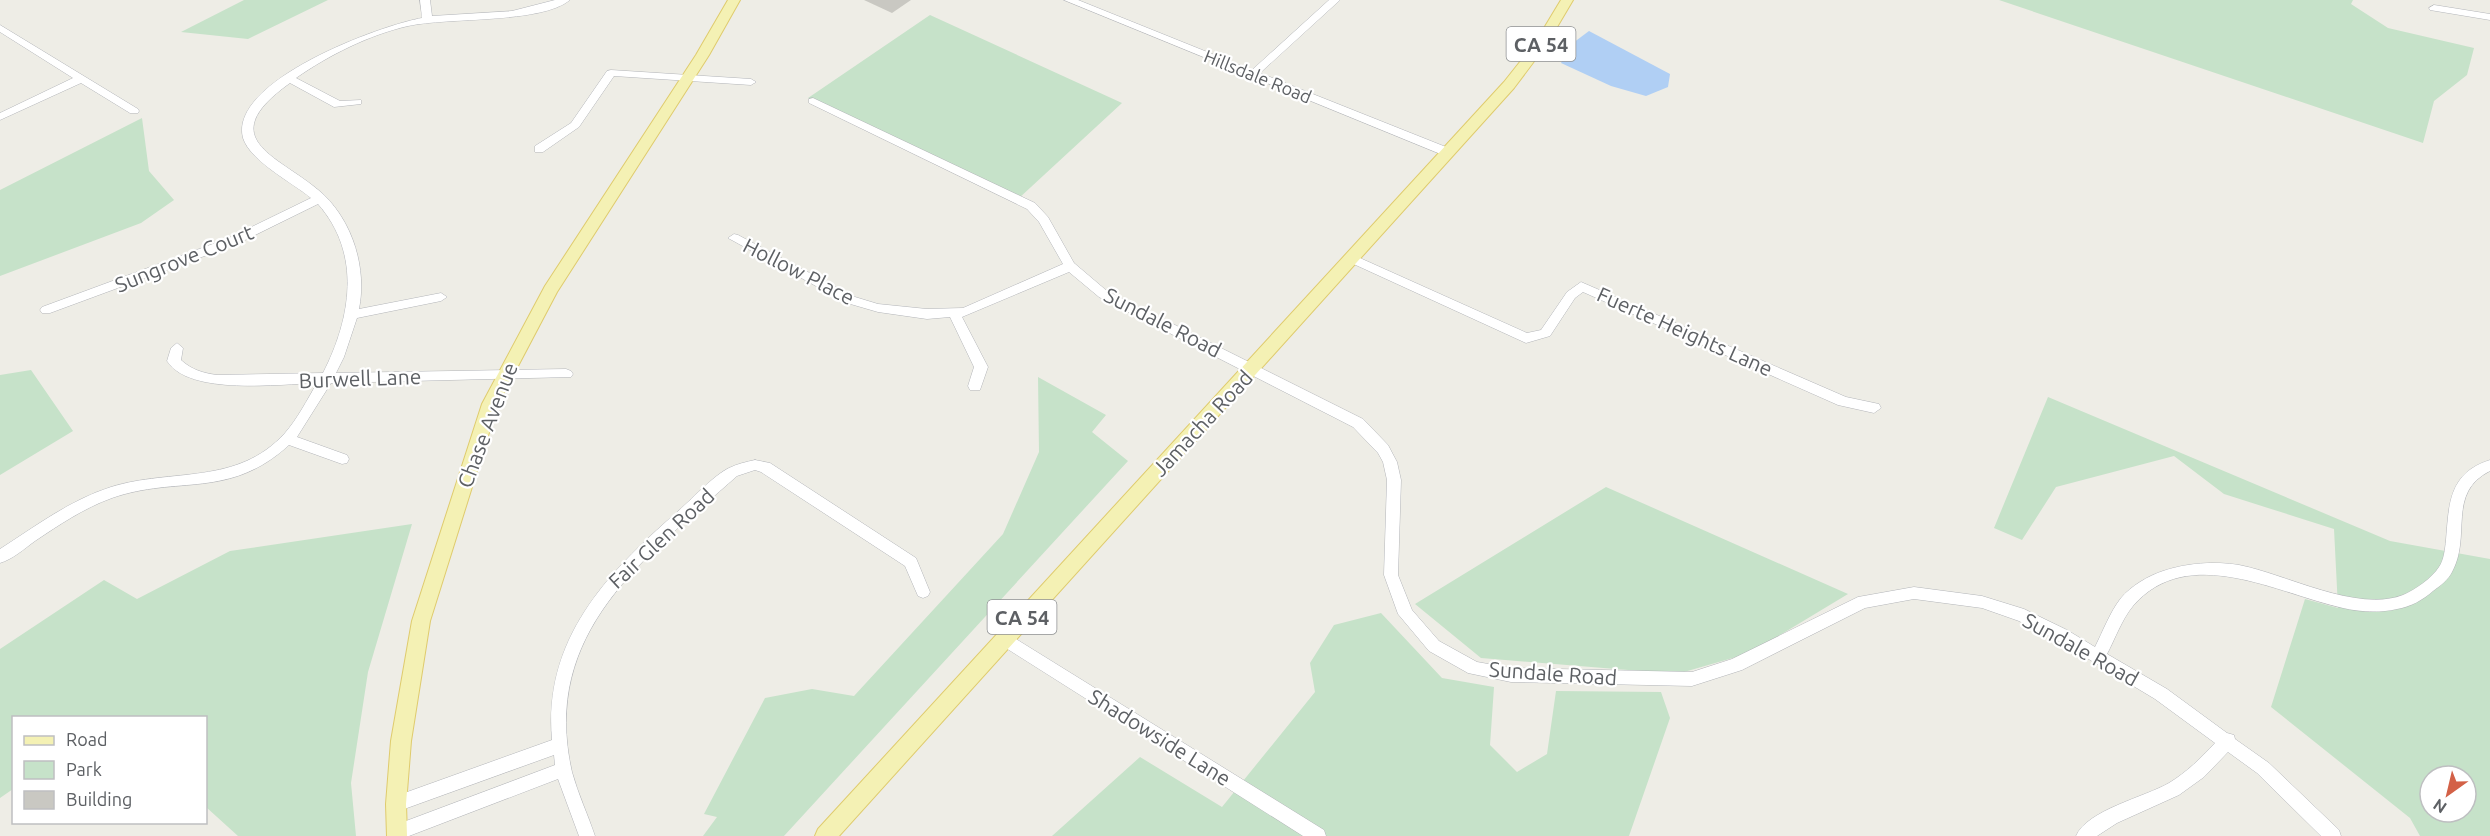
<svg xmlns="http://www.w3.org/2000/svg" width="2490" height="836" font-family="Ubuntu,sans-serif">
<style>
.green{fill:#c6e2c9;fill-rule:evenodd}
.water{fill:#b0cff4}
.building{fill:#c9c8c2}
.lines{fill:none;stroke-linecap:round;stroke-linejoin:round}
.minor-casing{stroke:#b3b5b9;stroke-width:1}
.major-casing{stroke:#dfcb6d;stroke-width:2}
.minor{fill:#fff;fill-rule:evenodd}
.major{fill:#f4f1b4;fill-rule:evenodd}
.labels{text-anchor:middle;dominant-baseline:central;stroke-width:4.5;stroke-linejoin:round;paint-order:stroke}
.far-street-label{font-size:18px;fill:#5d6064;stroke:#fff}
.shield{fill:#fff;stroke:#8e9092;stroke-width:1.5}
.shield-label{font-size:20px;font-weight:bold;fill:#5d6064}
.street-label{font-size:21px;fill:#5d6064;stroke:#fff}
</style>
<rect width="100%" height="100%" fill="#eeede6"/>
<path class="green" d="M244,0H328L248,39L181,32Z
M1999,0H2353L2351,4L2388,28L2474,48L2467,75L2434,101L2423,143Z
M930,15L1122,103L1018,199L808,98Z
M142,118L149,171L174,200L141,223L0,276V190Z
M31,370L73,431L0,475V375Z
M1038,377L1106,415L1092,432L1128,461L784,836H703L717,817L704,814L765,698L812,689L854,696L1003,534L1039,452Z
M2048,397L2390,541L2490,559V836H2420L2410,818L2271,707L2305,599L2338,608L2334,529L2224,494L2174,456L2056,487L2022,540L1994,528ZM2430,776H2466V812H2430Z
M1606,487L1848,594L1750,653L1677,674L1481,658L1415,604Z
M412,524L368,672L351,783L356,836H238L206,807V718H14L13,789L0,798V649L104,580L137,599L230,551Z
M1381,613L1442,678L1494,687L1490,745L1517,772L1547,754L1556,691L1661,692L1670,718L1629,836H1052L1140,757L1222,807L1315,692L1310,663L1334,625Z"/>
<path class="water" d="M1589,31L1670,74L1668,87L1646,96L1611,86L1561,63L1569,46Z"/>
<path class="building" d="M864,0H911L892,13Z"/>
<g class="lines">
<defs>
<path id="minor" d="M420,0H430L432,16L512,11L555,0H570C541,24 448,17 408,26C369,35 329,55 296,78L340,101L361,100V104L334,107L290,83C209,141 282,156 324,195C353,223 367,269 359,309L441,293L447,297L441,301L357,318L344,357L336,373L566,369L571,371L573,374L571,377L331,383L297,437L347,455L349,459L347,463L342,464L289,445C229,500 178,475 112,498C84,508 59,525 35,541C24,549 13,559 0,563V549C36,526 70,500 111,487C172,468 237,486 285,433C298,418 307,400 317,383C280,384 189,396 167,361L171,348L177,343L183,348L181,360C192,370 203,373 217,375L323,373C351,318 362,254 318,204L237,244L50,313H42L40,310L42,307L229,238L311,198C293,183 250,161 243,138C228,81 381,25 422,18Z
M1064,0H1078L1252,70L1329,0H1340L1260,73L1451,149L1453,152L1451,155H1443Z
M2434,5L2490,14V20L2430,10L2429,8Z
M0,25L138,109L139,111L138,113H130L81,83L0,120V113L73,78L0,32Z
M611,70L751,79L756,82L751,85L614,76L579,127L543,152H535V146L571,123L607,71Z
M813,98L1035,203L1048,217L1074,263L1107,291L1363,419L1388,445L1397,462L1401,480L1398,575L1412,610L1439,641L1477,662L1511,668L1692,672L1732,659L1858,597L1914,587L1982,596L2024,609L2067,630L2095,647C2103,631 2110,612 2121,598C2131,586 2148,576 2163,571C2187,563 2214,561 2239,565C2286,574 2357,613 2403,595C2415,590 2432,578 2439,567C2444,560 2445,549 2446,540C2449,503 2449,473 2490,460V471C2446,493 2472,536 2452,572C2448,580 2440,586 2433,591C2423,600 2410,607 2397,609C2379,613 2360,612 2343,608C2278,594 2188,542 2133,606C2122,619 2115,639 2107,654L2167,689L2227,733L2234,735L2235,739L2269,763L2339,830L2341,836H2321L2257,773L2228,752L2204,777L2179,795L2117,823L2097,836H2076C2087,810 2145,797 2169,783C2187,772 2201,758 2215,743L2155,699L2057,640L2019,621L1982,608L1914,599L1865,608L1742,670L1692,686L1511,682L1468,673L1429,651L1398,614L1384,575L1387,480L1383,462L1378,453L1353,427L1099,297L1069,272L962,317L988,367L980,390H970L968,386L974,367L950,317L927,319L878,312L847,303L728,238L734,234L738,235L855,297L878,304L927,309L963,308L1063,264L1039,222L1027,209L809,103V99Z
M1351,254L1527,333L1541,330L1567,292L1581,282L1846,397L1879,404L1881,408L1874,413L1838,405L1583,292L1575,298L1550,336L1526,343L1347,261L1345,258Z
M755,460L770,463L916,558L930,592L928,596L923,598L918,596L905,566L761,472L755,470L737,476C645,558 540,632 572,772C578,794 588,815 595,836H579L558,779L409,836H389L390,827L555,765L554,755L396,812L390,810L388,804L390,798L396,796L552,740C543,640 606,574 676,513C690,501 714,475 729,468C737,464 746,462 755,460Z
M1003,631L1324,830L1326,836H1303L998,643L995,638L998,633Z"/>
<path id="major" d="M728,0H740L709,55L557,292L498,404L430,621L411,741L406,804L407,836H387L386,804L391,741L412,621L482,404L545,286L696,55Z
M1561,0H1573L1547,44L1514,88L839,836H815L818,829L1504,82L1535,43Z"/>
</defs>
<use href="#minor" class="minor-casing"/>
<use href="#major" class="major-casing"/>
<use href="#minor" class="minor"/>
<use href="#major" class="major"/>
</g>
<g class="labels">
<g class="far-street-label">
<text transform="translate(1258 76) rotate(22)">Hillsdale Road</text>
</g>
<g class="shield">
<rect x="1506.5" y="27" width="69" height="34" rx="4.5"/>
<rect x="987.5" y="600" width="69" height="34" rx="4.5"/>
</g>
<g class="shield-label">
<text x="1541" y="44">CA 54</text>
<text x="1022" y="617">CA 54</text>
</g>
<g class="street-label">
<text transform="translate(184 258) rotate(-22)">Sungrove Court</text>
<text transform="translate(799 271) rotate(27)">Hollow Place</text>
<text transform="translate(1163 322) rotate(27)">Sundale Road</text>
<text transform="translate(1685 331) rotate(24)">Fuerte Heights Lane</text>
<text transform="translate(360 378) rotate(-2)">Burwell Lane</text>
<text transform="translate(1202 423) rotate(-47)">Jamacha Road</text>
<text transform="translate(487 425) rotate(-69)">Chase Avenue</text>
<text transform="translate(661 538) rotate(-43)">Fair Glen Road</text>
<text transform="translate(2081 649) rotate(29)">Sundale Road</text>
<text transform="translate(1553 673) rotate(4)">Sundale Road</text>
<text transform="translate(1160 737) rotate(32)">Shadowside Lane</text>
</g>
</g>
<rect x="12" y="716" width="195" height="108" fill="#ffffff" stroke="#bebfc1" stroke-width="1.5"/>
<rect x="24" y="736" width="30" height="9" fill="#f4f1b4" stroke="#bebfc1" stroke-width="1.5"/>
<text x="66" y="746" font-size="18" fill="#5d6064">Road</text>
<rect x="24" y="761" width="30" height="18" fill="#c6e2c9" stroke="#bebfc1" stroke-width="1.5"/>
<text x="66" y="776" font-size="18" fill="#5d6064">Park</text>
<rect x="24" y="791" width="30" height="18" fill="#c9c8c2" stroke="#bebfc1" stroke-width="1.5"/>
<text x="66" y="806" font-size="18" fill="#5d6064">Building</text>
<g transform="translate(2448 794) rotate(214)"><circle r="28" fill="#ffffff" stroke="#bebfc1" stroke-width="1.5"/>
<path d="M0-4.5L10 22L0 15L-10 22Z" fill="#d36147"/>
<text y="-9" font-size="16" font-weight="bold" text-anchor="middle" fill="#5d6064">N</text>
</g>
</svg>
